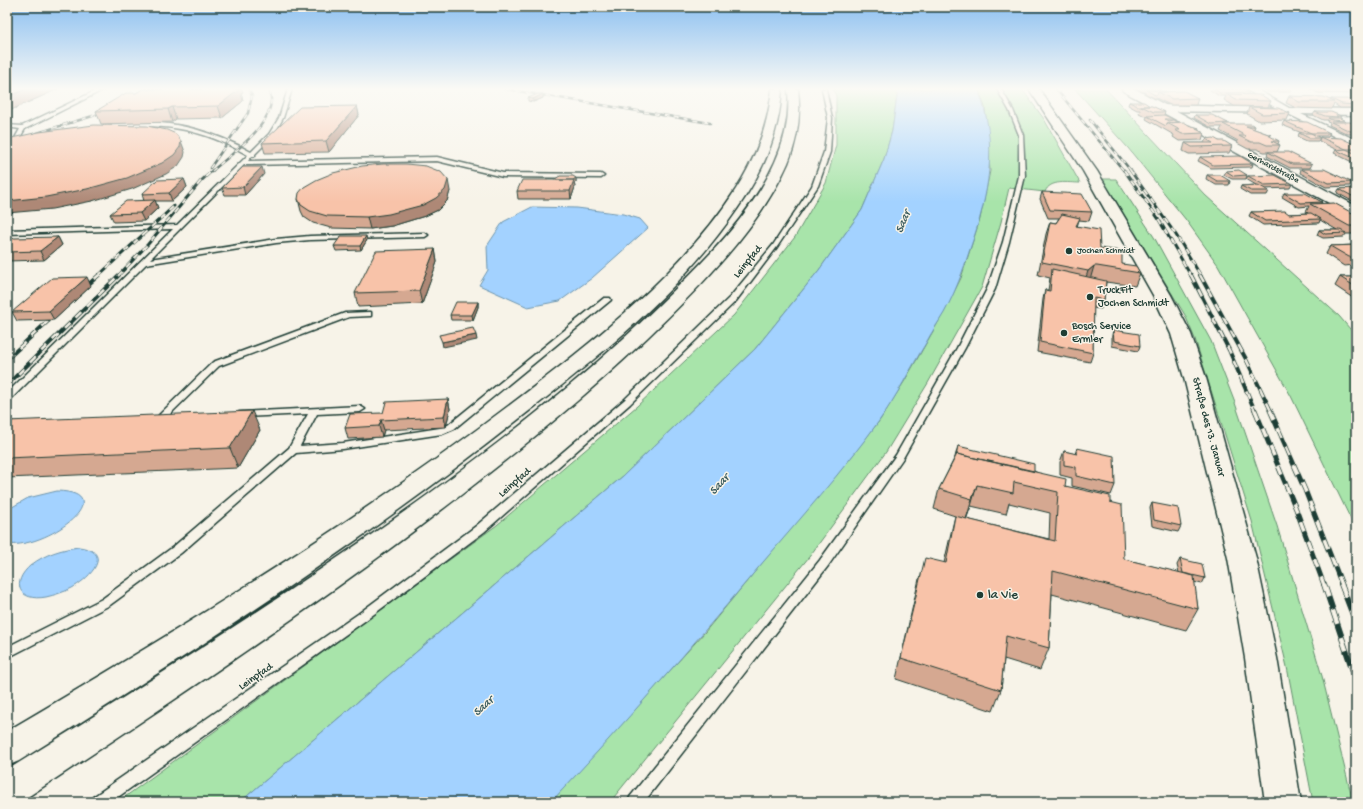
<svg xmlns="http://www.w3.org/2000/svg" width="1363" height="809" font-family="'Gochi Hand',sans-serif">
<style>
.green{fill:#a8e4aa;stroke:#64906f}
.water{fill:#a3d2ff;stroke:#6e96ae}
.lines{fill:none;stroke-linecap:round;stroke-linejoin:round}
.lane-casing{stroke:#1f3d34;stroke-width:3}
.street-casing{stroke:#1f3d34;stroke-width:3}
.secondary-casing{stroke:#1f3d34;stroke-width:3}
.primary-casing{stroke:#1f3d34;stroke-width:3}
.highway-casing{stroke:#1f3d34;stroke-width:3}
.lane{fill:#f7f3e8;fill-rule:evenodd}
.street{fill:#f7f3e8;fill-rule:evenodd}
.secondary{fill:#f7f3e8;fill-rule:evenodd}
.primary{fill:#f7f3e8;fill-rule:evenodd}
.highway{fill:#f7f3e8;fill-rule:evenodd}
.rail-far4-casing{stroke:#1f3d34;stroke-width:2.5}
.rail-far3-casing{stroke:#1f3d34;stroke-width:3}
.rail-far2-casing{stroke:#1f3d34;stroke-width:4}
.rail-far1-casing{stroke:#1f3d34;stroke-width:5}
.rail-casing{stroke:#1f3d34;stroke-width:6}
.rail-far4{stroke:#f7f3e8;stroke-width:1.5;stroke-dasharray:5;stroke-linecap:butt}
.rail-far3{stroke:#f7f3e8;stroke-width:2;stroke-dasharray:6;stroke-linecap:butt}
.rail-far2{stroke:#f7f3e8;stroke-width:2.5;stroke-dasharray:8;stroke-linecap:butt}
.rail-far1{stroke:#f7f3e8;stroke-width:3.5;stroke-dasharray:10;stroke-linecap:butt}
.rail{stroke:#f7f3e8;stroke-width:4.5;stroke-dasharray:14;stroke-linecap:butt}
.wall{fill:#d5a891;stroke:#1f3d34;fill-rule:evenodd}
.shaded-wall{fill:#ae8876;stroke:#1f3d34}
.building{fill:#f8c3a9;stroke:#1f3d34}
.poi-dot{fill:#1f3d34;stroke:#f7f3e8;stroke-width:1.5}
.labels{text-anchor:middle;dominant-baseline:central;stroke-width:3;stroke-linejoin:round;paint-order:stroke}
.far-street-label{font-size:9px;fill:#1f3d34;stroke:#f7f3e8}
.far-poi-label{font-size:9px;fill:#1f3d34;stroke:#f7f3e8;text-anchor:start}
.street-label{font-size:11px;fill:#1f3d34;stroke:#f7f3e8}
.poi-label{font-size:11px;fill:#1f3d34;stroke:#f7f3e8;text-anchor:start}
.water-label{font-size:12px;font-style:italic;fill:#395b5d;stroke:#f7f3e8}
.near-poi-label{font-size:13px;fill:#1f3d34;stroke:#f7f3e8;text-anchor:start}
</style>
<rect width="100%" height="100%" fill="#f7f3e8"/>
<filter id="ink" filterUnits="userSpaceOnUse"><feTurbulence type="fractalNoise" baseFrequency=".025" numOctaves="2"/><feDisplacementMap in="SourceGraphic" scale="8" xChannelSelector="R" yChannelSelector="G"/><feConvolveMatrix kernelMatrix="1 2 1 2 8 2 1 2 1" color-interpolation-filters="sRGB"/></filter>
<g filter="url(#ink)">
<path class="green" d="M833,89H898L892,131L884,159L862,210L819,270L755,349L623,476L240,802H118L497,525L637,406L734,315L795,237L826,183L836,145V96Z
M978,89H1022L1044,119L1080,183C1068,183 1050,179 1045,192L1009,188L1001,222L982,287L928,383L886,452L809,557L610,802H551L704,633L777,545L848,461L880,420L904,382L944,312L961,278L980,219L990,171L985,107Z
M1075,89H1106L1205,195L1339,316L1356,336V530L1291,396L1218,265L1186,220L1128,148Z
M1102,179H1116L1154,237L1211,341L1235,403L1277,526L1322,676L1353,802H1313L1287,667L1252,521L1195,339L1185,315Z"/>
<path class="water" d="M898,89H978C999,144 989,195 970,249C963,271 955,293 944,313C938,323 931,333 926,343C910,369 897,396 879,421C842,472 799,520 758,568C691,648 622,726 551,802H240L623,476L755,349L819,270L862,210L884,159L892,131Z
M532,207L577,208L623,214L640,219L648,228L592,278L560,301L528,307L479,285L488,270L487,246L503,222Z
M57,491C122,493 46,550 7,544V510L28,498Z
M79,547C115,552 90,578 72,588C64,592 55,595 46,597C19,602 10,583 31,565C45,554 62,549 79,547Z"/>
<g class="lines">
<defs>
<path id="lane" d="M99,89L103,90L25,129L19,139L15,138L20,129L7,127V125L22,126Z
M288,89H292L283,118L273,136L255,154V156H252L248,161L437,157L503,173L601,174L604,176L601,178L503,177L437,161L244,165L150,259L276,239L310,236L425,233L428,235L425,237L310,240L276,243L146,264L10,400L7,401V393L173,229L7,234V230L177,225L248,155C197,126 164,124 106,127L104,126V125C156,116 206,127 251,152L269,134L279,118Z
M822,89H826L832,118L830,152L818,186L777,247L736,301L630,404L484,532L366,620L111,802H91L93,797L358,614L476,526L624,400L730,297L773,245L812,186L824,152L828,118Z
M997,89H1001L1013,110L1023,135L1025,176L1009,242L995,289L965,348L903,458L828,566L644,802H628L630,797L820,560L896,455L957,348L987,289L1003,242L1019,176V135L1009,110Z
M604,298H610L611,300L454,429L442,434L343,449L296,453L181,553L110,605L7,658V647L102,599L173,547L289,448L308,414L242,417L239,416L237,414L239,412L360,406L365,409L360,412L317,414L300,446L343,443L440,428L448,425Z
M368,312H371V316L349,317L219,366L165,419L162,420L157,417L213,362L345,313Z"/>
<path id="street" d="M1246,89H1256L1289,108L1356,109V115L1301,114L1356,140V147L1286,113L1160,111L1155,108L1160,105L1276,108Z"/>
<path id="secondary" d="M1122,89H1135L1356,206V216L1351,215L1123,91Z"/>
<path id="primary" d="M1029,89H1039L1097,171L1171,295L1191,334L1206,378L1256,558L1277,658L1301,802H1265L1245,658L1228,558L1184,378L1171,334L1153,295L1083,171Z"/>
<path id="highway" d="M772,89H782C779,135 763,172 737,209C679,294 595,360 515,422C358,546 189,655 19,761L7,766V731C184,627 360,520 523,395C597,339 686,268 736,189C756,158 768,126 772,89Z
M788,89H798C801,115 798,139 788,163C760,227 698,289 649,336C577,405 498,467 419,527C290,624 155,713 20,802H7V770C140,688 273,604 401,514C491,450 579,383 658,306C701,264 750,218 775,162C786,138 790,115 788,89Z"/>
</defs>
<use href="#lane" class="lane-casing"/>
<use href="#street" class="street-casing"/>
<use href="#secondary" class="secondary-casing"/>
<use href="#primary" class="primary-casing"/>
<use href="#highway" class="highway-casing"/>
<use href="#lane" class="lane"/>
<use href="#street" class="street"/>
<use href="#secondary" class="secondary"/>
<use href="#primary" class="primary"/>
<use href="#highway" class="highway"/>
<defs>
<path id="rail-far4" d="M506,89L710,123
M1056,89L1124,171
M1090,120L1131,171
M34,134L109,111
M210,168L248,113L252,96L249,89
M212,171C232,153 282,120 269,89"/>
<path id="rail-far3" d="M1124,170L1158,218L1191,276
M1130,170L1176,235L1201,276
M98,276L174,206
M118,276L148,244L201,181L213,170"/>
<path id="rail-far2" d="M1191,275L1229,350L1255,411
M1200,275L1246,359L1271,411
M82,290L99,275
M7,359L57,313
M7,385L119,275"/>
<path id="rail-far1" d="M1255,410L1296,509L1324,585
M1270,410L1305,490L1342,585"/>
<path id="rail" d="M1324,584L1356,680
M1341,584L1356,623"/>
</defs>
<use href="#rail-far4" class="rail-far4-casing"/>
<use href="#rail-far3" class="rail-far3-casing"/>
<use href="#rail-far2" class="rail-far2-casing"/>
<use href="#rail-far1" class="rail-far1-casing"/>
<use href="#rail" class="rail-casing"/>
<use href="#rail-far4" class="rail-far4"/>
<use href="#rail-far3" class="rail-far3"/>
<use href="#rail-far2" class="rail-far2"/>
<use href="#rail-far1" class="rail-far1"/>
<use href="#rail" class="rail"/>
</g>
<path class="wall" d="M7,89H58L11,110H7Z
M143,89H242L243,92L241,93L243,101L222,118L176,119L172,122L101,124L96,111L136,93Z
M1137,89H1160V91L1198,98L1196,105H1170L1156,98H1154L1145,93V92L1141,91Z
M1211,89H1244L1249,92L1248,94L1271,101L1268,107L1234,106L1224,100L1226,96H1219L1210,90Z
M1263,89H1292L1290,92H1268Z
M1310,89H1356V94L1318,93Z
M543,94V98L533,102L528,101V98Z
M1289,96L1330,100L1331,99L1356,103V108H1340L1334,104L1331,109L1296,108L1286,103Z
M1129,102L1150,106L1165,112L1164,115L1173,119V120L1199,128L1198,130L1204,133L1202,140L1179,141L1173,137L1174,135L1146,119L1147,117L1139,113L1140,110H1137L1128,105Z
M357,106L359,115L329,152L265,153L262,143Z
M1249,107L1290,113L1287,120L1259,121L1247,114Z
M1315,112L1341,116L1340,118L1345,121L1344,122L1356,125V134H1348L1329,125L1330,123L1327,122L1328,120H1323L1313,115Z
M1195,115L1228,123V124L1255,126L1254,129L1271,135L1270,137L1279,141L1278,144L1280,145L1277,152H1264L1257,149H1248L1237,143L1238,141L1220,131L1222,127H1210L1194,118Z
M1284,121L1330,133L1328,136H1317L1320,138L1318,141H1307L1298,137L1299,133H1302L1282,125Z
M1320,137L1356,145V153H1353L1356,154V164L1334,153L1336,150H1337L1319,141Z
M1206,139L1219,141L1232,146L1229,153L1189,154L1183,151L1185,143H1204Z
M1268,152L1312,164L1310,168H1290L1267,156Z
M1200,157L1253,164L1252,167L1211,168L1198,161Z
M1301,169L1351,182L1350,186L1326,187L1300,173Z
M1226,171L1247,175L1246,179H1232L1224,175Z
M264,174L245,195H225L222,188Z
M1207,175L1230,181L1229,185H1216L1206,179Z
M1248,176L1292,184L1290,188L1264,189L1269,191L1267,195H1250L1240,189L1241,186L1256,185L1246,179Z
M576,178V182L574,183L575,187L571,199H518L517,191L555,180Z
M184,179L187,187L172,201H155L158,208L144,221L114,222L110,214L144,201L142,194Z
M1356,188V201H1352L1337,193L1339,189Z
M450,191L447,201L438,210L425,216L392,226L370,229L331,228L313,223L304,217L301,211L298,199Z
M1042,192L1092,212L1089,221L1079,220L1077,227L1100,248L1122,264L1140,273L1135,286L1106,282L1104,300L1101,309L1093,308V353L1090,362L1037,352L1043,299L1045,290H1048L1050,278L1038,275L1046,234L1050,222L1056,223L1059,218H1048L1040,199Z
M1284,193L1322,202L1321,204L1356,215V234H1346L1344,237L1323,238L1317,235L1319,230H1337L1320,220L1319,223L1263,225L1249,216L1251,212L1289,214L1308,213L1306,212L1309,206L1299,207L1282,197Z
M1356,235V242L1353,240Z
M58,237L62,245L44,260L7,261V243Z
M367,240L361,250L336,251L334,246Z
M1356,245V265L1344,266L1326,254L1330,246Z
M435,249L437,262L422,304L358,307L355,293Z
M1340,277H1356V300L1335,286Z
M91,286L54,320L17,321L12,312Z
M478,302V307L473,320H451L450,315Z
M1113,330L1140,346L1138,351L1112,346V335Z
M448,399L450,409L446,427L384,430L382,437L348,439L345,428L383,413Z
M7,421L260,430L238,468L7,478Z
M958,446L1034,471L1065,486L1110,502L1124,559L1179,573L1177,565L1180,559L1205,578L1202,584L1194,582L1198,609L1186,630L1052,594L1049,648L1040,670L1004,659L1001,690L993,711L896,679L919,579L944,563L950,537L955,516L934,509L939,489L955,457ZM1009,503L1050,513L1049,539L966,519L971,506L1006,514Z
M1077,448L1115,485L1111,495L1072,486V478L1060,475V462L1064,451L1075,454Z
M1152,503L1181,526L1178,532L1152,526L1150,508Z"/>
<path class="shaded-wall" d="M26,89H58L11,110L7,102V97Z
M228,89H242L243,92L241,93L243,101L222,118L218,106Z
M543,94V98L533,102V99Z
M357,106L359,115L329,152L326,141Z
M172,107L176,119L172,122L168,109Z
M181,141L185,152L184,157L178,166L166,174L132,189L92,201L52,209L7,213V201Z
M262,167L264,174L245,195L243,187Z
M576,178V182L574,183L575,187L571,199L570,191L567,182Z
M184,179L187,187L172,201L169,193Z
M448,180L450,191L447,201L438,210L425,216L392,226L370,229L367,217Z
M155,200L158,208L144,221L140,213Z
M366,236L367,240L361,250L360,246Z
M58,237L62,245L44,260L40,251Z
M435,249L437,262L422,304L419,291Z
M7,264L9,268L7,270Z
M1094,266L1090,280L1084,284L1088,271Z
M87,277L91,286L54,320L49,311Z
M478,302V307L473,320L472,315Z
M476,335L477,340L443,347L442,342Z
M448,399L450,409L446,427L444,417Z
M252,411L260,430L238,468L230,448Z
M381,420L384,430L382,437L379,426Z
M977,485L971,506L966,520L972,499Z"/>
<path class="building" d="M7,89H26L7,97Z
M143,89H240L218,106L172,107L168,109L96,111L126,93H136Z
M1214,89H1244L1249,92L1220,93Z
M1146,90L1166,91L1167,92H1158L1157,95H1155Z
M1184,91L1198,98L1172,99L1158,92Z
M538,94H543L533,99L528,98Z
M1226,94L1261,95L1271,101L1236,100Z
M1289,96L1324,97L1334,102H1299Z
M1331,99H1348L1356,103V105L1342,104Z
M1129,102H1144L1150,106H1138Z
M357,106L326,141L262,143L300,107Z
M1141,106H1152L1165,112H1154Z
M1249,107L1278,108L1290,113L1262,114Z
M1315,112H1331L1341,116H1336L1338,117L1325,116Z
M1164,115L1173,119H1165L1168,121L1173,120L1179,122L1167,123L1166,126L1147,116Z
M1195,115H1212L1228,123L1211,124Z
M1328,118H1340L1345,121L1332,120Z
M1284,121L1307,122L1330,133H1311Z
M1184,122L1192,127H1195L1199,128L1196,129L1204,133L1182,134L1175,130H1180L1167,123Z
M1331,122H1350L1356,125V131H1350Z
M1223,124H1251L1255,126H1246L1271,135H1268L1279,141H1272L1280,145H1267L1260,142H1251L1239,136H1246Z
M94,125L147,126L167,130L176,134L181,141L180,147L174,155L162,163L127,178L87,189L46,197L7,201V139L39,132Z
M1299,133H1311L1320,138H1309Z
M1320,137L1341,138L1356,145V149H1346L1356,154V159L1336,150L1346,149Z
M1214,138L1219,141H1224L1232,146L1192,147L1185,143H1213L1206,139Z
M1268,152H1288L1312,164H1292Z
M1240,156L1253,164L1213,165L1200,157Z
M383,164H406L426,166L441,172L448,180L445,190L436,198L423,205L389,214L367,217L327,216L310,211L301,205L298,199L299,193L304,187L316,180L333,173L362,166Z
M243,167H262L243,187L222,188Z
M1301,169H1324L1351,182L1328,183Z
M1239,170L1247,175L1234,176L1226,171Z
M1207,175H1220L1230,181H1217Z
M1275,175L1292,184L1264,185L1248,176Z
M560,176H573L576,178L573,180H556L555,179Z
M184,179L169,193L142,194L157,180Z
M522,180H574L570,191H517Z
M1258,185L1269,191H1251L1241,186Z
M1356,188V197H1354L1339,189Z
M1042,192L1082,194L1092,212L1050,210Z
M1284,193H1305L1322,202L1301,203Z
M155,200L140,213L110,214L126,201Z
M1334,203L1356,215V226H1349L1310,204Z
M1285,211L1289,214L1311,213L1321,219L1265,221L1251,212Z
M1062,214L1080,218L1076,226L1099,230L1100,248L1122,251V264L1136,266L1140,273L1097,266H1094L1088,271L1042,262L1050,222L1056,223Z
M1319,230H1340L1346,233L1325,234Z
M341,236H366L360,246H334Z
M58,237L40,251L7,252V243L14,238Z
M1356,245V257H1349L1330,246Z
M435,249L419,291L355,293L376,251Z
M1052,269L1106,281L1104,300L1094,298L1093,353L1040,342L1045,290L1050,291Z
M87,277L49,311L12,312L52,278Z
M1340,277H1356V287Z
M456,302H478L472,315H450Z
M473,328L476,335L442,342L439,335Z
M1113,330L1139,334L1140,346L1114,341Z
M448,399L444,417L381,420L379,426L345,428L350,414L383,413L386,402Z
M252,411L230,448L7,458V421Z
M958,446L1034,464V471L957,454L956,455Z
M1077,448L1114,456L1115,485L1076,476V467L1064,465V451L1077,454Z
M957,454L1066,479L1065,486L1110,496V502L1122,505L1124,559L1194,576L1198,609L1053,571L1049,648L1006,636L1001,690L901,658L925,558L946,563L955,516L1055,541L1058,492L1014,482L1013,493L977,485L972,499L939,489Z
M1152,503L1178,508L1181,526L1154,520Z
M1180,559L1202,564L1205,578L1183,573Z"/>
</g>
<linearGradient id="sky" x2="0" y2="1"><stop stop-color="#8cc0f1"/><stop offset="0.44" stop-color="#fbfaf5"/><stop offset="1" stop-color="#fbfaf5" stop-opacity="0"/></linearGradient>
<rect width="1363" height="202" fill="url(#sky)"/>
<g class="poi-dot">
<circle cx="1069" cy="251" r="4"/>
<circle cx="1090" cy="297" r="4"/>
<circle cx="1064" cy="333" r="4"/>
<circle cx="980" cy="595" r="4"/>
</g>
<g class="labels">
<g class="far-street-label">
<text transform="translate(1273 168) rotate(28)">Gerhardstraße</text>
</g>
<g class="far-poi-label">
<text x="1077" y="251">Jochen Schmidt</text>
</g>
<g class="street-label">
<text transform="translate(748 262) rotate(-51)">Leinpfad</text>
<text transform="translate(1208 427) rotate(75)">Straße des 13. Januar</text>
<text transform="translate(515 483) rotate(-41)">Leinpfad</text>
<text transform="translate(256 677) rotate(-35)">Leinpfad</text>
</g>
<g class="poi-label">
<text x="1098" y="291">TruckFit<tspan x="1098" dy="13">Jochen Schmidt</tspan></text>
<text x="1072" y="327">Bosch Service<tspan x="1072" dy="13">Ermler</tspan></text>
</g>
<g class="water-label">
<text transform="translate(904 222) rotate(-68)">Saar</text>
<text transform="translate(720 485) rotate(-48)">Saar</text>
<text transform="translate(484 707) rotate(-43)">Saar</text>
</g>
<g class="near-poi-label">
<text x="988" y="595">la Vie</text>
</g>
</g>
<rect width="1363" height="809" fill="none" stroke="#f7f3e8" stroke-width="24"/>
<rect x="12" y="12" width="1339" height="785" fill="none" stroke="#1f3d34" stroke-width="1.5" filter="url(#ink)"/>
</svg>
